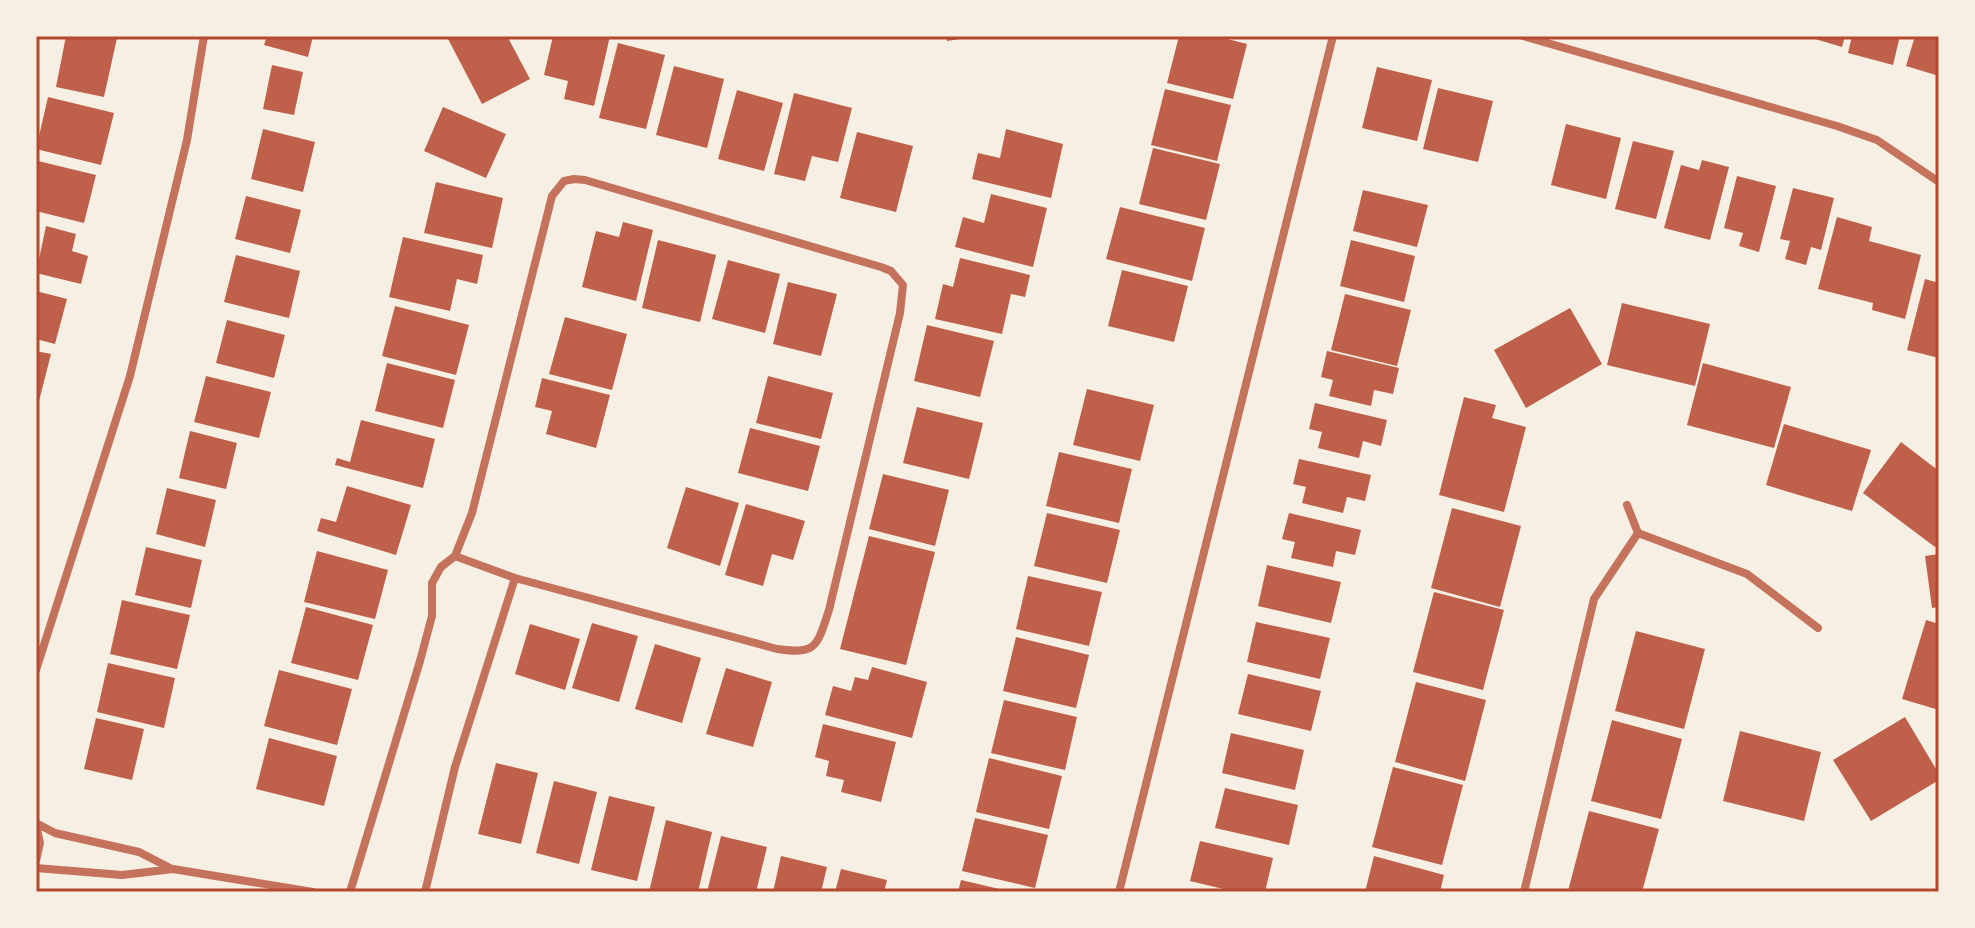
<svg xmlns="http://www.w3.org/2000/svg" width="1975" height="928" font-family="'Alegreya Sans',sans-serif">
<style>
.building{fill:#bf614a}
.lines{fill:none;stroke-linecap:round;stroke-linejoin:round}
.minor{stroke:#c5725c;stroke-width:8}
.neatline{fill:none;stroke:#b5482f;stroke-width:3}
</style>
<rect width="100%" height="100%" fill="#f6efe4"/>
<path class="building" d="M66,36L117,38L104,97L56,87Z
M267,36H313L308,57L264,45Z
M449,36H507L530,79L482,104L447,37Z
M553,36H610L594,106L564,99L568,81L544,75Z
M947,36H967V38L947,41Z
M1179,36H1216L1247,44L1233,99L1167,83Z
M1805,36H1845L1842,47Z
M1852,36H1900L1893,65L1848,53Z
M1915,36H1939V76L1906,66Z
M618,43L665,55L646,129L599,118Z
M272,65L303,72L294,115L263,109Z
M674,66L724,79L707,148L656,135Z
M1377,67L1432,80L1417,141L1362,128Z
M1438,88L1493,101L1478,162L1423,149Z
M1165,89L1231,105L1217,161L1151,145Z
M737,90L783,103L764,171L718,159Z
M794,93L852,108L838,162L812,156L805,181L774,174Z
M48,97L114,113L101,165L36,149Z
M443,107L506,134L486,178L424,151Z
M1566,124L1621,138L1606,199L1551,185Z
M263,129L315,142L303,192L251,179Z
M1006,129L1063,144L1051,198L972,179L978,153L1000,158Z
M857,132L913,146L896,212L840,198Z
M1633,141L1674,151L1656,219L1615,209Z
M1153,148L1220,164L1206,220L1139,204Z
M1702,160L1729,167L1710,240L1664,228L1681,165L1699,170Z
M38,161L96,175L84,223L36,211Z
M1737,176L1776,186L1759,252L1739,246L1743,233L1724,228Z
M436,182L503,198L492,248L424,233Z
M1793,188L1834,198L1821,250L1811,247L1806,265L1785,259L1790,241L1780,239Z
M1363,190L1428,205L1417,247L1353,231Z
M991,194L1047,208L1033,267L955,247L963,217L984,223Z
M246,196L301,210L290,253L235,239Z
M1120,207L1205,228L1192,281L1106,259Z
M1837,217L1872,227L1869,241L1921,255L1905,319L1872,310L1873,303L1818,289Z
M623,222L653,230L636,301L582,287L596,231L619,237Z
M46,226L76,234L72,251L88,256L81,284L36,273Z
M403,237L483,255L477,284L457,279L450,311L389,297Z
M658,240L716,255L700,322L642,308Z
M1351,240L1415,256L1404,302L1340,286Z
M236,255L300,271L289,318L224,302Z
M960,258L1030,275L1025,297L1011,294L1002,334L935,319L943,284L953,287Z
M728,260L780,274L765,333L712,319Z
M1122,270L1188,286L1174,342L1108,326Z
M1925,279L1939,283V358L1907,350Z
M788,282L837,294L821,356L773,344Z
M36,291L67,299L55,344L36,339Z
M1345,294L1411,310L1397,366L1331,350Z
M1622,303L1710,324L1695,386L1607,365Z
M395,306L469,325L456,375L382,356Z
M1570,308L1602,364L1526,408L1494,350Z
M565,317L627,334L612,390L549,374Z
M227,320L285,335L274,378L216,363Z
M927,325L994,341L980,397L914,381Z
M36,351L51,354L39,401H36Z
M1327,351L1399,368L1393,394L1374,390L1371,406L1329,396L1333,380L1321,377Z
M387,363L455,380L443,428L375,411Z
M1703,363L1791,387L1774,448L1687,425Z
M206,376L271,392L259,438L194,422Z
M768,376L833,393L821,439L756,423Z
M542,378L610,395L596,448L546,434L552,411L535,407Z
M1087,389L1154,405L1140,461L1073,445Z
M1464,397L1496,405L1492,418L1526,427L1504,512L1439,495Z
M1315,403L1387,420L1381,446L1363,441L1359,458L1318,448L1322,432L1309,429Z
M917,407L983,423L969,479L903,463Z
M361,420L435,439L423,488L335,465L337,458L350,462Z
M1784,424L1871,450L1852,511L1766,485Z
M750,428L820,446L808,491L738,473Z
M190,431L237,443L226,489L179,478Z
M1901,442L1939,471V541L1935,547L1863,493Z
M1059,452L1132,469L1119,523L1046,506Z
M1299,459L1371,475L1365,501L1347,497L1343,513L1302,503L1306,487L1293,484Z
M883,474L949,490L935,546L869,529Z
M347,486L411,505L396,555L317,531L321,518L336,522Z
M686,487L739,503L720,566L667,548Z
M167,488L216,500L205,547L156,534Z
M746,504L805,521L793,560L772,554L763,586L725,575Z
M1452,508L1521,526L1500,607L1431,588Z
M1047,513L1120,530L1107,583L1034,566Z
M1289,513L1361,530L1355,555L1336,551L1333,567L1291,558L1295,542L1282,539Z
M869,536L935,552L906,665L840,649Z
M146,547L202,560L191,608L135,595Z
M317,551L388,570L375,619L304,602Z
M1939,554V607L1932,608L1925,556Z
M1267,565L1341,582L1331,623L1258,606Z
M1028,576L1102,592L1089,646L1016,629Z
M1434,592L1504,610L1483,690L1413,672Z
M122,600L190,615L177,669L110,654Z
M306,607L373,625L358,680L291,663Z
M1926,620L1939,624V710L1902,699Z
M1256,622L1330,638L1320,679L1247,662Z
M592,623L638,636L619,702L572,688Z
M530,624L580,639L565,690L515,674Z
M1636,631L1705,649L1684,729L1615,711Z
M1016,637L1089,655L1076,708L1003,691Z
M655,644L701,658L682,723L635,709Z
M108,663L175,678L164,728L97,712Z
M872,667L927,682L912,738L825,715L833,686L851,691L855,677L868,680Z
M726,668L772,682L753,747L706,734Z
M279,670L352,689L337,745L264,726Z
M1248,674L1321,691L1311,731L1238,714Z
M1416,682L1486,700L1465,781L1395,762Z
M1004,700L1077,717L1065,770L991,753Z
M1905,717L1939,774V780L1871,821L1833,760Z
M96,718L144,729L132,780L84,769Z
M1612,720L1682,739L1661,819L1591,801Z
M823,724L896,742L881,802L841,792L844,780L826,776L829,761L815,757Z
M1740,731L1821,752L1804,821L1723,801Z
M1231,733L1304,750L1295,790L1222,773Z
M269,738L337,756L324,806L256,789Z
M989,758L1062,776L1049,829L976,812Z
M496,763L538,773L521,844L478,834Z
M1393,767L1463,785L1442,865L1372,847Z
M554,781L597,792L579,864L536,853Z
M1225,788L1298,805L1289,845L1215,828Z
M609,796L655,807L637,881L591,870Z
M1589,811L1659,829L1642,892L1568,891Z
M975,818L1048,835L1035,888L962,871Z
M666,820L712,832L698,892H649Z
M721,836L767,847L756,892H707Z
M1200,841L1273,858L1265,892H1236L1190,881Z
M781,856L827,867L821,892H773Z
M1374,856L1444,875L1440,892H1365Z
M841,869L887,880L884,892H835Z
M961,880L1008,891V892H958Z"/>
<g class="lines">
<path class="minor" d="M1523,36L1837,126L1877,140L1939,182
M574,179L585,180L881,267L891,271L903,285L900,313L829,610C817,646 817,655 777,649L515,578L455,556L472,513L552,196L564,181Z
M1627,505L1638,533
M36,670L130,376L187,140L204,36
M36,823L55,833L139,852L172,869
M36,825L40,843L36,861
M36,868L122,875L173,869L313,892
M350,892L420,661L432,616V583L441,567L455,556
M425,892L455,767L515,578
M1119,892L1333,36
M1524,892L1594,599L1638,533L1747,574L1818,628"/>
</g>
<rect width="1975" height="928" fill="none" stroke="#f6efe4" stroke-width="76"/>
<rect x="38" y="38" width="1899" height="852" class="neatline"/>
</svg>
